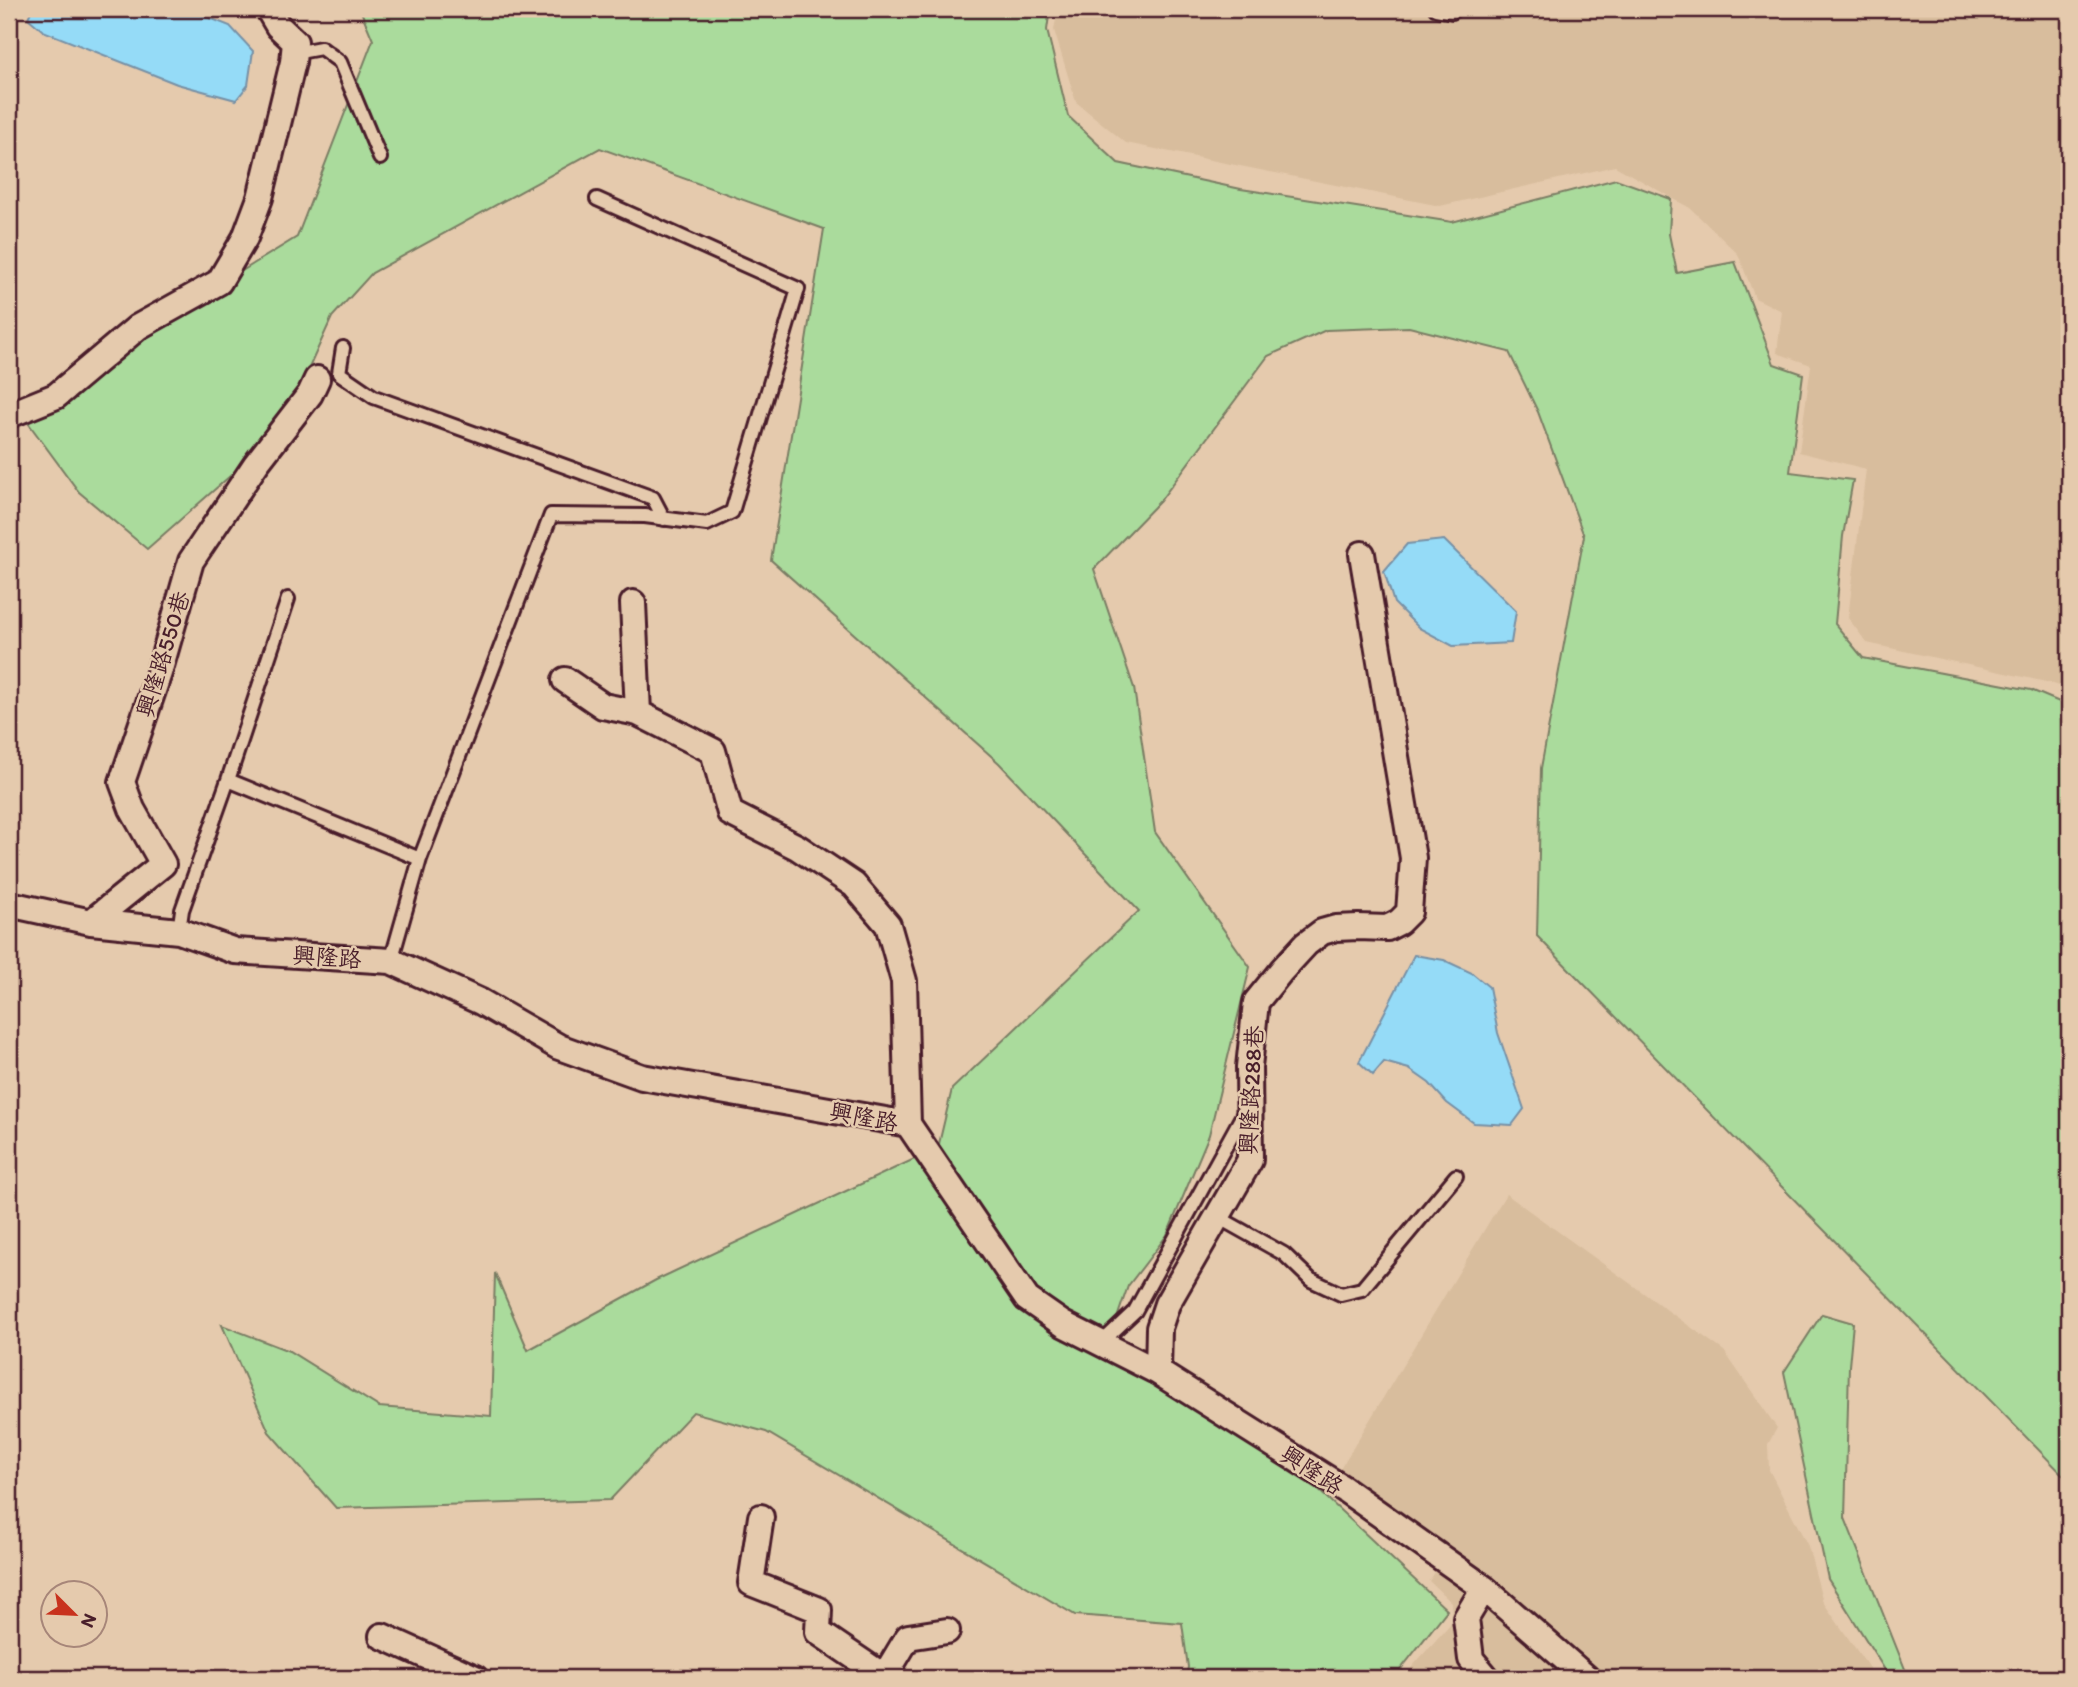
<svg xmlns="http://www.w3.org/2000/svg" width="2078" height="1687" font-family="Itim,'LXGW WenKai TC',sans-serif">
<style>
.built{fill:#d8bd9d}
.green{fill:#aadb9c;stroke:#7a7d64;stroke-width:2}
.water{fill:#95dbf7;stroke:#7790a5;stroke-width:2}
.lines{fill:none;stroke-linecap:round;stroke-linejoin:round}
.service-casing{stroke:#4a1f2b;stroke-width:18}
.minor-casing{stroke:#4a1f2b;stroke-width:30}
.service{stroke:#e5caad;stroke-width:12}
.minor{stroke:#e5caad;stroke-width:24}
.labels{text-anchor:middle;dominant-baseline:central;stroke-width:5;stroke-linejoin:round;paint-order:stroke}
.street-label{font-size:23px;fill:#4a1f2b;stroke:#e5caad}
</style>
<rect width="100%" height="100%" fill="#e5caad"/>
<filter id="ink" filterUnits="userSpaceOnUse"><feTurbulence type="fractalNoise" baseFrequency=".0143" numOctaves="2"/><feDisplacementMap in="SourceGraphic" scale="14" xChannelSelector="R" yChannelSelector="G"/><feConvolveMatrix kernelMatrix="1 2 1 2 8 2 1 2 1" color-interpolation-filters="sRGB"/></filter>
<g filter="url(#ink)">
<path class="built" d="M1058,9H2069V690L2051,683L1867,643L1848,618L1866,469L1799,452L1811,365L1777,353L1782,311L1755,298L1738,254L1690,208L1615,166L1440,206L1126,143L1076,102L1054,30Z
M1506,1194L1724,1351L1777,1428L1768,1444L1769,1470L1808,1546L1823,1602L1876,1678H1604L1491,1579L1339,1471Z
M1438,1568L1487,1606L1568,1678H1420L1411,1668L1452,1622L1451,1602L1429,1581Z"/>
<path class="green" d="M360,9H1050L1047,30L1068,116L1118,163L1241,189L1452,222L1616,179L1671,199L1669,234L1677,273L1735,262L1774,364L1803,374L1790,472L1853,480L1843,536L1835,624L1863,658L2031,690L2069,706V1481L1537,936L1541,768L1584,536L1538,412L1509,352L1409,327L1326,330L1268,356L1160,501L1094,569L1134,688L1155,832L1250,967L1209,1135L1167,1235L1128,1286L1105,1353L1297,1470L1447,1610L1401,1669L1409,1678H1186L1188,1667L1182,1623L1075,1615L766,1432L693,1412L610,1500L336,1508L269,1432L222,1325L289,1351L379,1407L491,1416L495,1273L528,1350L656,1280L938,1148L952,1089L1139,911L999,763L771,560L824,229L600,148L372,273L332,317L280,432L147,549L79,492L18,409L297,237L373,40Z
M1822,1314L1853,1323L1849,1366L1845,1518L1905,1669L1913,1678H1890L1828,1579L1784,1372Z"/>
<path class="water" d="M32,9H187L230,26L253,51L248,85L236,100L177,84L43,31L28,18Z
M1444,540L1516,611L1511,643L1453,646L1419,628L1394,603L1384,571L1407,544Z
M1414,955L1444,960L1472,973L1489,987L1498,1033L1524,1109L1512,1125L1474,1123L1447,1103L1429,1083L1409,1069L1384,1062L1373,1075L1359,1062Z"/>
<g class="lines">
<defs>
<path id="service" d="M1436,9L1452,12L1453,9
M294,53L321,48L340,62L380,158
M343,348L339,373L374,397L653,498L664,519
M228,780L420,859
M179,931L182,910L228,780L288,599
M391,961L420,859L551,515L645,516L707,524L732,512L798,289L597,199
M1216,1216L1284,1254L1311,1280L1341,1294L1362,1289L1456,1176
M1102,1342L1135,1311L1246,1109"/>
<path id="minor" d="M9,415L56,396L138,327L219,282L245,238L260,198L293,62L295,42L278,26L268,9
M633,603L638,713
M565,680L603,706L638,713L713,751L730,813L797,847L854,885L888,925L904,981L908,1124
M9,904L91,922L179,931L235,951L391,961L481,1002L559,1047L642,1077L908,1124L1027,1299L1063,1324L1158,1372L1344,1489L1484,1588L1587,1678
M91,922L163,864L132,809L122,782L159,673L191,561L256,464L310,394L317,379
M1158,1372L1159,1328L1167,1304L1250,1160L1249,1067L1256,1002L1282,970L1306,944L1322,932L1336,928L1358,927L1387,928L1399,922L1409,912L1413,858L1362,554
M761,1517L751,1583L819,1610L818,1632L886,1678
M1484,1588L1466,1618L1471,1659L1487,1678
M382,1636L475,1678
M884,1677L908,1637L947,1631"/>
</defs>
<use href="#service" class="service-casing"/>
<use href="#minor" class="minor-casing"/>
<use href="#service" class="service"/>
<use href="#minor" class="minor"/>
</g>
</g>
<g class="labels">
<g class="street-label">
<text transform="translate(163 654) rotate(-73)">興隆路550巷</text>
<text transform="translate(327 957) rotate(4)">興隆路</text>
<text transform="translate(1251 1090) rotate(-87)">興隆路288巷</text>
<text transform="translate(864 1117) rotate(11)">興隆路</text>
<text transform="translate(1312 1470) rotate(33)">興隆路</text>
</g>
</g>
<rect width="2078" height="1687" fill="none" stroke="#e5caad" stroke-width="35"/>
<rect x="18" y="18" width="2043" height="1652" fill="none" stroke="#4a1f2b" stroke-width="2.5" filter="url(#ink)"/>
<g transform="translate(74 1614) rotate(114)"><circle r="33" fill="#e5caad" stroke="#a78679" stroke-width="2"/>
<path d="M0-5L12 26L0 18L-12 26Z" fill="#c8321e"/>
<text y="-10" font-size="19" font-weight="bold" text-anchor="middle" fill="#4a1f2b">N</text>
</g>
</svg>
